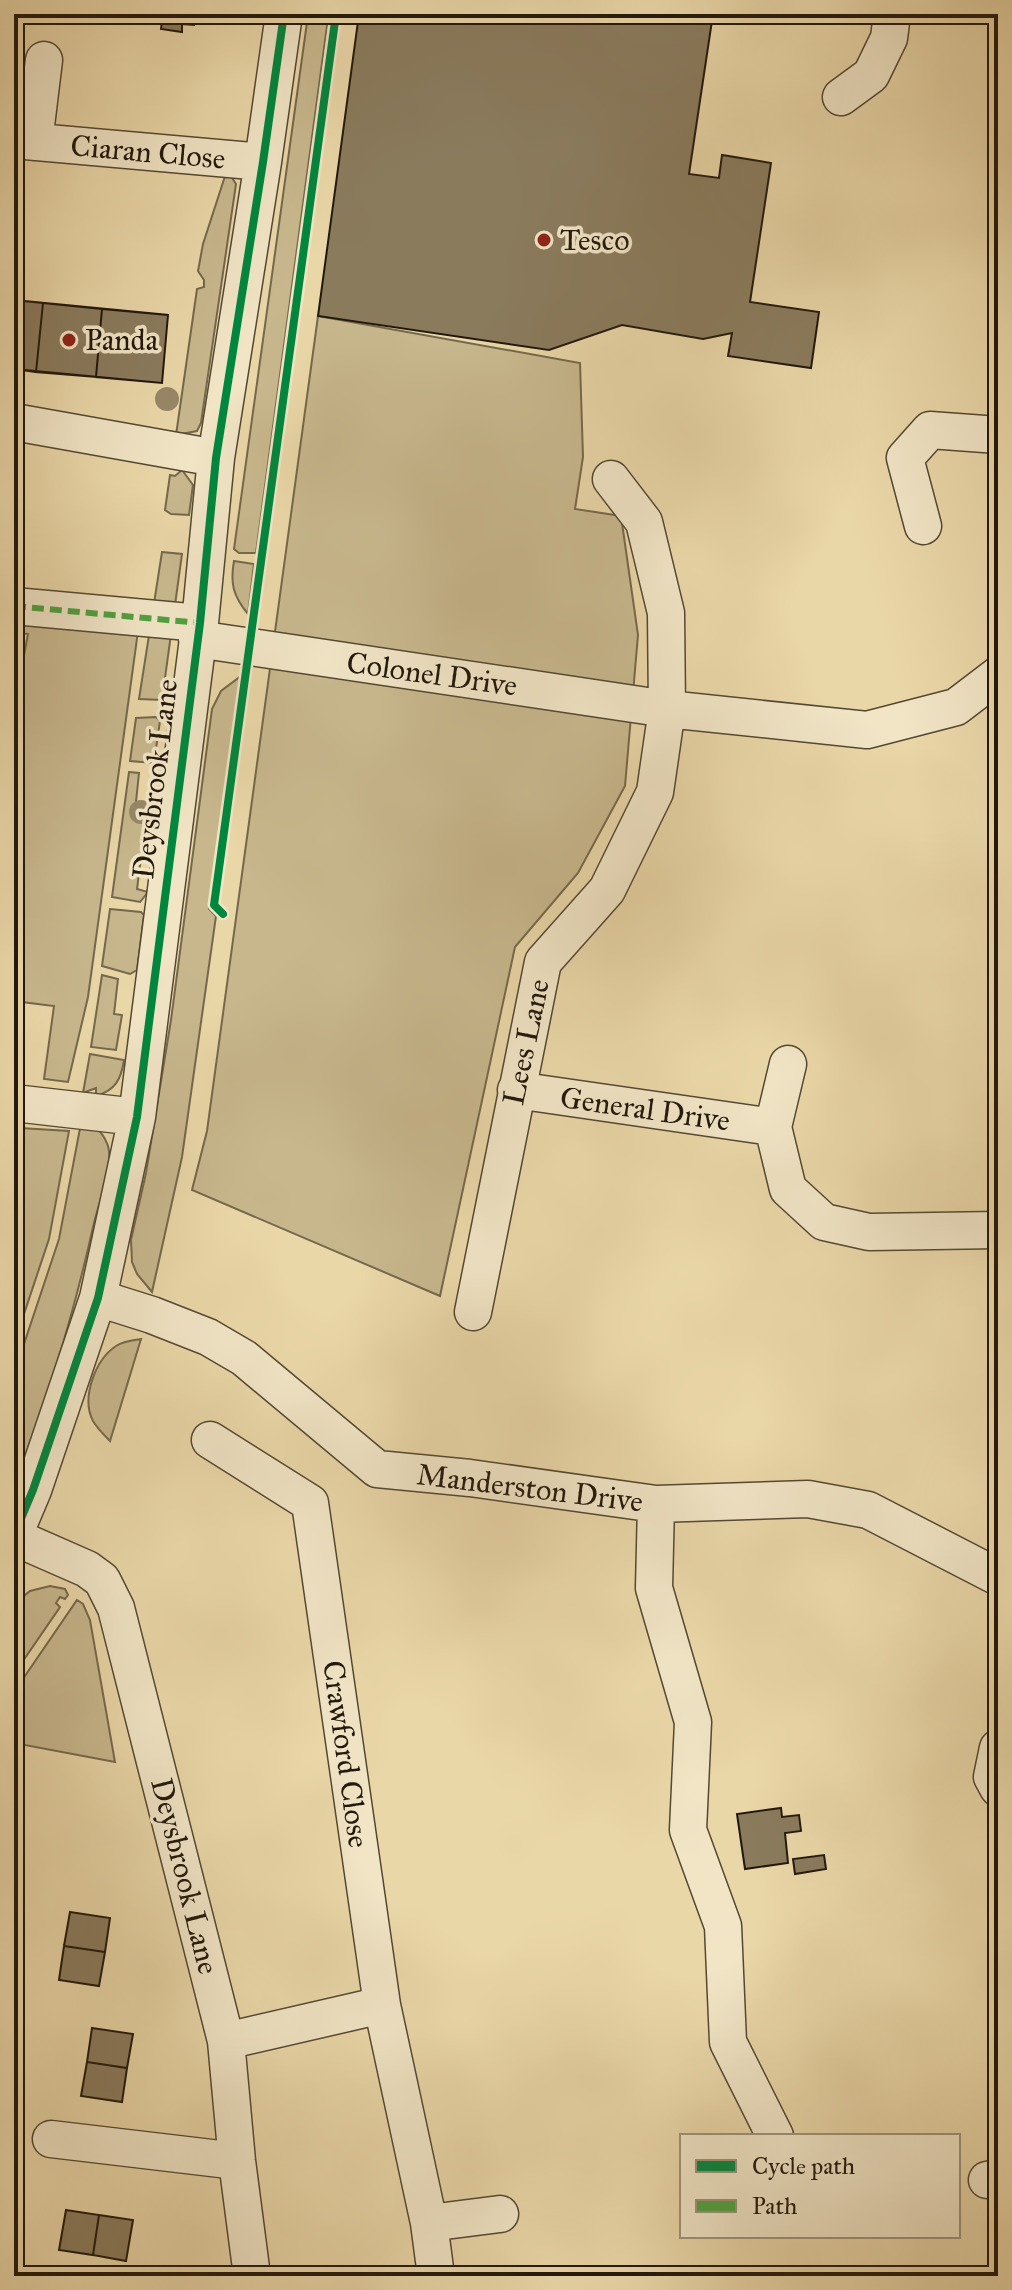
<svg xmlns="http://www.w3.org/2000/svg" width="1012" height="2290" font-family="'IM FELL Great Primer',serif">
<style>
.green{fill:#c8b78d;stroke:#75684c;stroke-width:2}
.building{fill:#8a7b5d;stroke:#22180c;stroke-width:2}
.lines{fill:none;stroke-linecap:round;stroke-linejoin:round}
.minor-casing{stroke:#544833;stroke-width:39}
.minor{stroke:#f1e5c6;stroke-width:36}
.quiet{stroke:#50a13e;stroke-width:6;stroke-dasharray:12 6;stroke-linecap:butt}
.cycleway-casing{stroke:#f1e5c6;stroke-width:13}
.cycleway{stroke:#00873e;stroke-width:8}
.tree{fill:#988868}
.poi-dot{fill:#8f2418;stroke:#f1e5c6;stroke-width:3}
.labels{text-anchor:middle;dominant-baseline:central;stroke-width:7;stroke-linejoin:round;paint-order:stroke}
.street-label{font-size:30px;fill:#22180c;stroke:#f1e5c6}
.poi-label{font-size:30px;fill:#22180c;stroke:#f1e5c6;text-anchor:start}
</style>
<rect width="100%" height="100%" fill="#ead7a8"/>
<filter id="stains"><feTurbulence type="fractalNoise" baseFrequency=".0025" numOctaves="4"/><feColorMatrix values="0 0 0 0 .2 0 0 0 0 .09 0 0 0 0 .02 0 0 0 .5 -.17"/></filter>
<radialGradient id="worn" r=".72"><stop offset=".6" stop-color="#630" stop-opacity="0"/><stop offset="1" stop-color="#630" stop-opacity=".3"/></radialGradient>
<path class="green" d="M308,15L328,19L256,553H239L234,549Z
M227,170L236,184L201,423L197,431L176,435L197,289L204,287V280L198,271L203,244Z
M318,316L580,363L583,457L575,509L621,516L638,635L625,786L578,873L515,947L440,1296L192,1190L207,1131Z
M182,470L193,485L189,515L171,514L165,510L170,475L175,476Z
M162,552L182,554L162,700L139,699Z
M234,561L254,564L248,614C233,596 230,583 234,561Z
M14,613L139,624L88,997L68,1082L44,1079L54,1006L14,1001V655H24L28,634L14,632Z
M241,676L209,909L216,916L182,1157L152,1292L137,1274L132,1262L131,1240L146,1173L171,1020L212,709L221,691Z
M156,717L160,721L154,763L130,761L136,718Z
M129,772L139,773L136,802L148,804L137,889L148,892L140,902L112,897Z
M110,909L141,912L144,915L137,970L130,974L102,966Z
M102,975L118,979L114,1014L122,1015L116,1050L91,1047Z
M90,1054L124,1060C121,1079 116,1090 96,1096V1088L83,1093Z
M81,1123L94,1124C100,1132 108,1140 109,1151C111,1170 99,1203 94,1223C75,1308 51,1391 19,1472L14,1473V1374L59,1239Z
M20,1128L69,1131L49,1239L14,1344V1288L24,1254L23,1225L14,1187V1134Z
M141,1339L110,1441C104,1435 97,1428 93,1421C81,1398 95,1360 116,1346C123,1341 133,1340 141,1339Z
M50,1586L65,1589L68,1595L65,1599L60,1597L56,1603L60,1607L14,1674V1604L30,1591Z
M77,1600L83,1604L90,1620L115,1762L14,1743V1692Z"/>
<path class="building" d="M147,14H196L194,25L182,24V32L161,29L162,21L146,19Z
M359,14H713L689,174L719,178L722,155L771,163L750,302L819,312L811,368L728,356L732,333L703,339L622,325L549,350L318,316Z
M14,300L168,315L162,383L14,369Z
M14,300L43,303L36,372L14,369Z
M43,303L102,309L96,377L36,372Z
M102,309L168,315L162,383L96,377Z
M781,1808L782,1817L799,1815L801,1831L785,1833L788,1863L745,1869L737,1814Z
M824,1855L826,1869L795,1874L793,1859Z
M70,1912L110,1918L105,1952L64,1946Z
M64,1946L105,1952L99,1986L59,1980Z
M92,2028L133,2034L127,2068L87,2062Z
M87,2062L127,2068L122,2102L81,2096Z
M66,2210L99,2215L93,2255L59,2250Z
M99,2215L133,2220L126,2261L93,2255Z"/>
<g class="lines">
<defs>
<path id="minor" d="M841,97L871,75L889,38L892,14
M14,140L263,162
M34,142L44,60
M14,422L216,458
M923,526L905,458L930,430L998,435
M14,606L200,623
M197,639L667,709L867,730L956,707L998,675
M788,1064L773,1127L788,1189L824,1222L869,1232L998,1230
M516,1090L773,1127
M14,1103L137,1117
M98,1298L152,1315L208,1337L244,1358L377,1469L470,1478L656,1504L808,1499L868,1510L998,1577
M473,1312L543,962L607,890L655,792L667,709L666,613L644,522L611,479
M210,1440L310,1503L382,2005L429,2223L436,2276
M656,1504L654,1588L693,1722L688,1830L723,1926L728,2042L775,2136
M14,1535L33,1490L98,1298L137,1117L200,623L216,458L263,162L284,14
M14,1537L87,1569L102,1580L116,1608L226,2041L237,2161L252,2276
M998,1748L992,1777L998,1788
M226,2041L382,2005
M51,2139L237,2161
M987,2180L998,2178
M429,2223L500,2214"/>
</defs>
<use href="#minor" class="minor-casing"/>
<use href="#minor" class="minor"/>
<path class="quiet" d="M14,606L200,623"/>
<defs>
<path id="cycleway" d="M223,914L214,905L336,14
M14,1535L33,1490L98,1298L137,1117L200,623L216,458L263,162L284,14"/>
</defs>
<use href="#cycleway" class="cycleway-casing"/>
<use href="#cycleway" class="cycleway"/>
</g>
<g class="tree">
<circle cx="167" cy="399" r="12"/>
<circle cx="141" cy="812" r="12"/>
</g>
<g class="poi-dot">
<circle cx="544" cy="240" r="8"/>
<circle cx="69" cy="340" r="8"/>
</g>
<g class="labels">
<g class="street-label">
<text transform="translate(148 152) rotate(5)">Ciaran Close</text>
<text transform="translate(432 674) rotate(8)">Colonel Drive</text>
<text transform="translate(155 779) rotate(-83)">Deysbrook Lane</text>
<text transform="translate(526 1042) rotate(-78)">Lees Lane</text>
<text transform="translate(645 1109) rotate(8)">General Drive</text>
<text transform="translate(530 1488) rotate(7)">Manderston Drive</text>
<text transform="translate(346 1754) rotate(82)">Crawford Close</text>
<text transform="translate(185 1876) rotate(76)">Deysbrook Lane</text>
</g>
<g class="poi-label">
<text x="560" y="240">Tesco</text>
<text x="85" y="340">Panda</text>
</g>
</g>
<rect width="1012" height="2290" fill="none" stroke="#ead7a8" stroke-width="48"/>
<rect x="16" y="16" width="980" height="2258" fill="none" stroke="#22180c" stroke-width="4"/>
<rect x="24" y="24" width="964" height="2242" fill="none" stroke="#22180c" stroke-width="2"/>
<rect x="680" y="2134" width="280" height="104" fill="#f1e5c6" stroke="#9e937c" stroke-width="2"/>
<rect x="696" y="2160" width="40" height="12" fill="#00873e" stroke="#9e937c" stroke-width="2"/>
<text x="752" y="2174" font-size="24" fill="#22180c">Cycle path</text>
<rect x="696" y="2200" width="40" height="12" fill="#50a13e" stroke="#9e937c" stroke-width="2"/>
<text x="752" y="2214" font-size="24" fill="#22180c">Path</text>
<rect width="100%" height="100%" filter="url(#stains)"/>
<rect width="100%" height="100%" fill="url(#worn)"/>
</svg>
